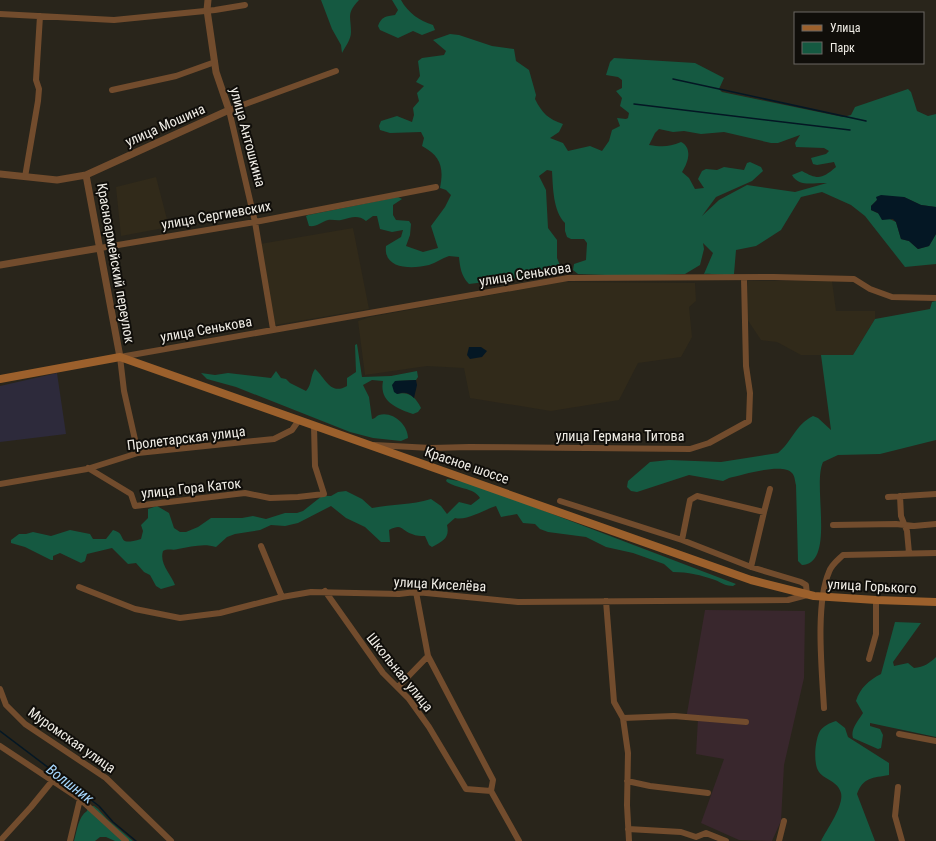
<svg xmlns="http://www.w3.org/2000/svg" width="936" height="841" font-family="'Roboto Condensed',sans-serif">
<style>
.commercial{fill:#2d2a3b}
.built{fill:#312a1a}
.medical{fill:#39272d}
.green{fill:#155941;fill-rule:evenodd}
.water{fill:#041724}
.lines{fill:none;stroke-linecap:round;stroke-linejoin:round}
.stream{stroke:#041724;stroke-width:1.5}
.minor{stroke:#724c2d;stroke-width:6}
.tertiary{stroke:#724c2d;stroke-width:7}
.secondary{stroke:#9c602c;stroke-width:8}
.labels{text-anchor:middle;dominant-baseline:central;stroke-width:4;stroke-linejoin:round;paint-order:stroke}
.street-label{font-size:14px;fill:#f0ede6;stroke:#100e0a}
.water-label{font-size:15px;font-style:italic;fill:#a6d7fd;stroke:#100e0a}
</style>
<rect width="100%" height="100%" fill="#29251b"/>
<path class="commercial" d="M57,373L66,434L0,442V386Z"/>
<path class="built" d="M156,177L169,227L121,236L116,187Z
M353,228L369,309L275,325L260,244Z
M748,281H832L836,311H875V319L853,355H801L777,342L761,340L747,319Z
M562,282L695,283L696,301L689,307L692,337L681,357L638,363L619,400L551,411L470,398L464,368L427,366L365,375L358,321L370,317Z"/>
<path class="medical" d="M705,610L805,611L804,678L784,765L781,821L772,841L739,840L701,823L724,759L696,754L698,719H686Z"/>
<path class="green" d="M321,0H359C346,14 351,16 351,32C351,40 345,47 342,53L341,45L332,29Z
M392,0H401C408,13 420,21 433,25L435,30L422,35L413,31L398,38L380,30L378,26C381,17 386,16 395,15L398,10Z
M450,34L459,35L492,46L514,49L516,61L529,70L536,95L535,99C542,113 548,119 563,124L559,132L550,138L563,143L568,151L590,146L602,151L609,141L612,130L620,126L617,118L626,119L628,118L629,113L620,106L622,98L616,91L622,88V80L618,77L606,75L610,62L614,58L695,63L724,78L719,89L722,92L843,117L851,115L855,107L908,89L911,92L917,111L928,116L936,114V207L921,205L904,197L877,200L871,206V210L896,222L901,239L909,241L918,249L929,246L936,234V264L905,267L865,216L851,205L822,192L801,197L781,230L756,246L736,250L734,274C725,277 714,273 704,274L713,253L703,243L704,249L700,265L685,274L633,276L578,274L573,270L574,264L586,260L587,243L584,239H571L567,237L565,231V223C553,211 553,188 552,171L547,170L539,176L546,190L548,228L557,240V258L561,268L534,276L469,284C461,276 460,267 459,257C456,257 452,256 449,256C442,258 436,263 429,265C413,269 383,270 386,246L401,237L403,230L392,232L380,229L377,216H373L366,221C357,214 351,218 341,220C337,221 332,219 328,220C321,222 317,227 309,226L306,216L308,215L398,197L402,199L393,205V215L396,220L409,221L411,224L410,235L406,246L423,252L438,248L431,226L445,207L451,195L446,190L440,188C444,168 441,156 422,146L424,138L421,132L390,133L380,130L379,126L381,121L397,116L412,122L414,115L413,108L419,101L417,93L424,86L416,82L420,76L418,61L422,58L444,55L446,51L433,40ZM659,129L673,132L684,131L701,134L724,132L771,143H778L800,135L795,143L796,147L824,148L829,151L826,154L811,158L813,164L817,165L834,162L836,167C822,179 818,180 802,171L792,175C799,188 815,182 827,183L795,192L747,185L719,200L702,216L716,197L752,181L763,171L761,167L750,162L747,163L744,170L724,167L717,170L706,169L702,171L698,179L704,188L695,189L689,178L682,172C688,163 693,148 681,142C669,147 662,147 649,145L655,133Z
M936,301V440L880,454L838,455L823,462C812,486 836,563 802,565L798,561L796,485C795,482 795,476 792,473C783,462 742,475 729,478L723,481L689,475L637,492L631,491L627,487L628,481L650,462L669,460L721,462L778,453C792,442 795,425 813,416L818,418L831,430L821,355H853L875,319L930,309L932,302Z
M357,344L362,377L391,376L417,371L418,377L416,380L395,381L397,394C408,391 416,397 421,408L418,412L413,414C396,408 379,401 383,381L372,380L363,385L369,397L372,419C375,419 376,416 379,415C393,411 408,425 408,438L401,441L373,438L350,432L236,387L207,379L201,373L215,375L228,373L271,378L276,371L281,378L286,379L290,383L306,391C312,385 310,376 315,369C325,377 330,396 347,386V378L356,372L355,345Z
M447,479L471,483L736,584L733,586C726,586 722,583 715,580C701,575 688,572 673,572L664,564L633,553L606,547L586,537L548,532L540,529L535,524L523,523L517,514L501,517L496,506C483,510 467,521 455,518L447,525C450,538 443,541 432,547L429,545L425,536C421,536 416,536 412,534C400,530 403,523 389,530L390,542H381L365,527L346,518L331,506L298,523L285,526L271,525L260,530L235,534L227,537L216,547C203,543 191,547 178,549C173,551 168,548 163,551C159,564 171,574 175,585L161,589L156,586L150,575L144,572L136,563L128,564L112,548L87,554L85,561L81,563L60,553L53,556V560H51L25,547L11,543V540L19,534H26L33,532L51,536L70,530L90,534L93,539H106L113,530C129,534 114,547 141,539L143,531L141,525L148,518V509L157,506L169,513L174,528L180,532H186L198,527L211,518H242L253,516L266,519L285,513H297L303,511L322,496H331L338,492L346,491L362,499L372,508C393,504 411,505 431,499L441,506L447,514L459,502L471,505L480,498C474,487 455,489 446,481Z
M895,622L921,623L893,662L894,666L908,663L914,668C924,667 930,663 936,657V737L870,723V726L880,729L883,735L881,748L878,749L853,738C850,729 859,720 863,713L856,701C860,688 869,680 881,674Z
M836,721L845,728L848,737L889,763V775C873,778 863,777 857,794L875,841H821C827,829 844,806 841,793C838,781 825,780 819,772C813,764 815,742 819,733C822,726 830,723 836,721Z
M88,806H94L98,809L107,819L133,841H115L106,837H100L95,841H74C77,831 78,817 87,811Z"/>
<path class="water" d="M881,195L904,197L921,205L936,207V234L929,246L918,249L909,241L901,239L896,222L893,219L882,220L878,213L871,210V206L877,200L876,197Z
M469,347H481L487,351L482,357L470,359L467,355Z
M416,380L417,385L414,398C408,392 405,392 397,394L394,392L392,385L395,381Z"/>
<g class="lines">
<path class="stream" d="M673,79L866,121
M634,104L850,130
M0,731L99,806L113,822L136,841"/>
<path class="minor" d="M0,14L114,20L215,10L245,5
M112,90L176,76L215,62
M25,177L38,101L39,89L36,80L40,16
M100,248L255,222L436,187
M273,329L255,222L229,110L336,71
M374,445L431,448L469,447L690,449L709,443L749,421L750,393L746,366L744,278
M138,453L124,391L120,357L568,278L774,277L854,279L870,289L892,297L936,298
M88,468L131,494L135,506L245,493L270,498L298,497L324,494L315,466L314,426
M0,484L87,469L138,453L274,439L292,430L299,420
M900,496L901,516L907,531L909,553
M888,497L936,494
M764,512L770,489
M833,525L896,524L914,526L936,524
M682,540L690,500L697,496L764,512L751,567
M261,546L282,597
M79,587L135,609L180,618L220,613L282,597L311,592L399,594L416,592L518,602L788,600L807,595L806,585L801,582L751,567L682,540L560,501
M325,591L383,673L409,699L429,727L466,789L491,791
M416,592L428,656L493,780L491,791L519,841
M606,601L614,702L623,718L628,753L627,805L629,841
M869,659L876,634V600
M398,687L428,656
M0,689L6,705L25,724L106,778L171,841
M824,708C822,672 815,604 829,572C831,565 838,560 843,555L936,553
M623,718L674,716L746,722
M899,734L936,741
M0,746L80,799L126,841
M627,781L650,786L708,793
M898,787L895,816L902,841
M628,829L681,832L696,837L706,833L726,841
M0,841L31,807L53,780
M70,841L80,799
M779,841L784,821"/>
<path class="tertiary" d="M0,174L57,180L86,175L229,110L216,72L207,10L208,0
M86,175L120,357
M0,265L100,248"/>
<path class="secondary" d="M0,379L120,357L751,580L814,596L876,600L936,602"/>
</g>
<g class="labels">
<g class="street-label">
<text transform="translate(165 125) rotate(-24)">улица Мошина</text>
<text transform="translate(248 137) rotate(75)">улица Антошкина</text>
<text transform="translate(216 215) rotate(-10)">улица Сергиевских</text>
<text transform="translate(116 263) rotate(80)">Красноармейский переулок</text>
<text transform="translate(525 274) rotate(-9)">улица Сенькова</text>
<text transform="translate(206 329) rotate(-10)">улица Сенькова</text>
<text x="620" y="436">улица Германа Титова</text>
<text transform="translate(186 438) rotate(-7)">Пролетарская улица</text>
<text transform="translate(467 465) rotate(19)">Красное шоссе</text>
<text transform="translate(191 488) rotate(-6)">улица Гора Каток</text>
<text transform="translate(440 584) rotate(3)">улица Киселёва</text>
<text transform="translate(872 586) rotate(3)">улица Горького</text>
<text transform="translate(400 672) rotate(51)">Школьная улица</text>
<text transform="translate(72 740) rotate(35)">Муромская улица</text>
</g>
<g class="water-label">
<text transform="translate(70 784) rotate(37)">Волшник</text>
</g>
</g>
<rect x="794" y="12" width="130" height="52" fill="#100e0a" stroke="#6a6762"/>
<rect x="802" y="25" width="20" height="6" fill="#9c602c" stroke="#6a6762"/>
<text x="830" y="32" font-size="12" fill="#f0ede6">Улица</text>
<rect x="802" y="42" width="20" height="12" fill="#155941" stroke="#6a6762"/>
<text x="830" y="52" font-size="12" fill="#f0ede6">Парк</text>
</svg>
